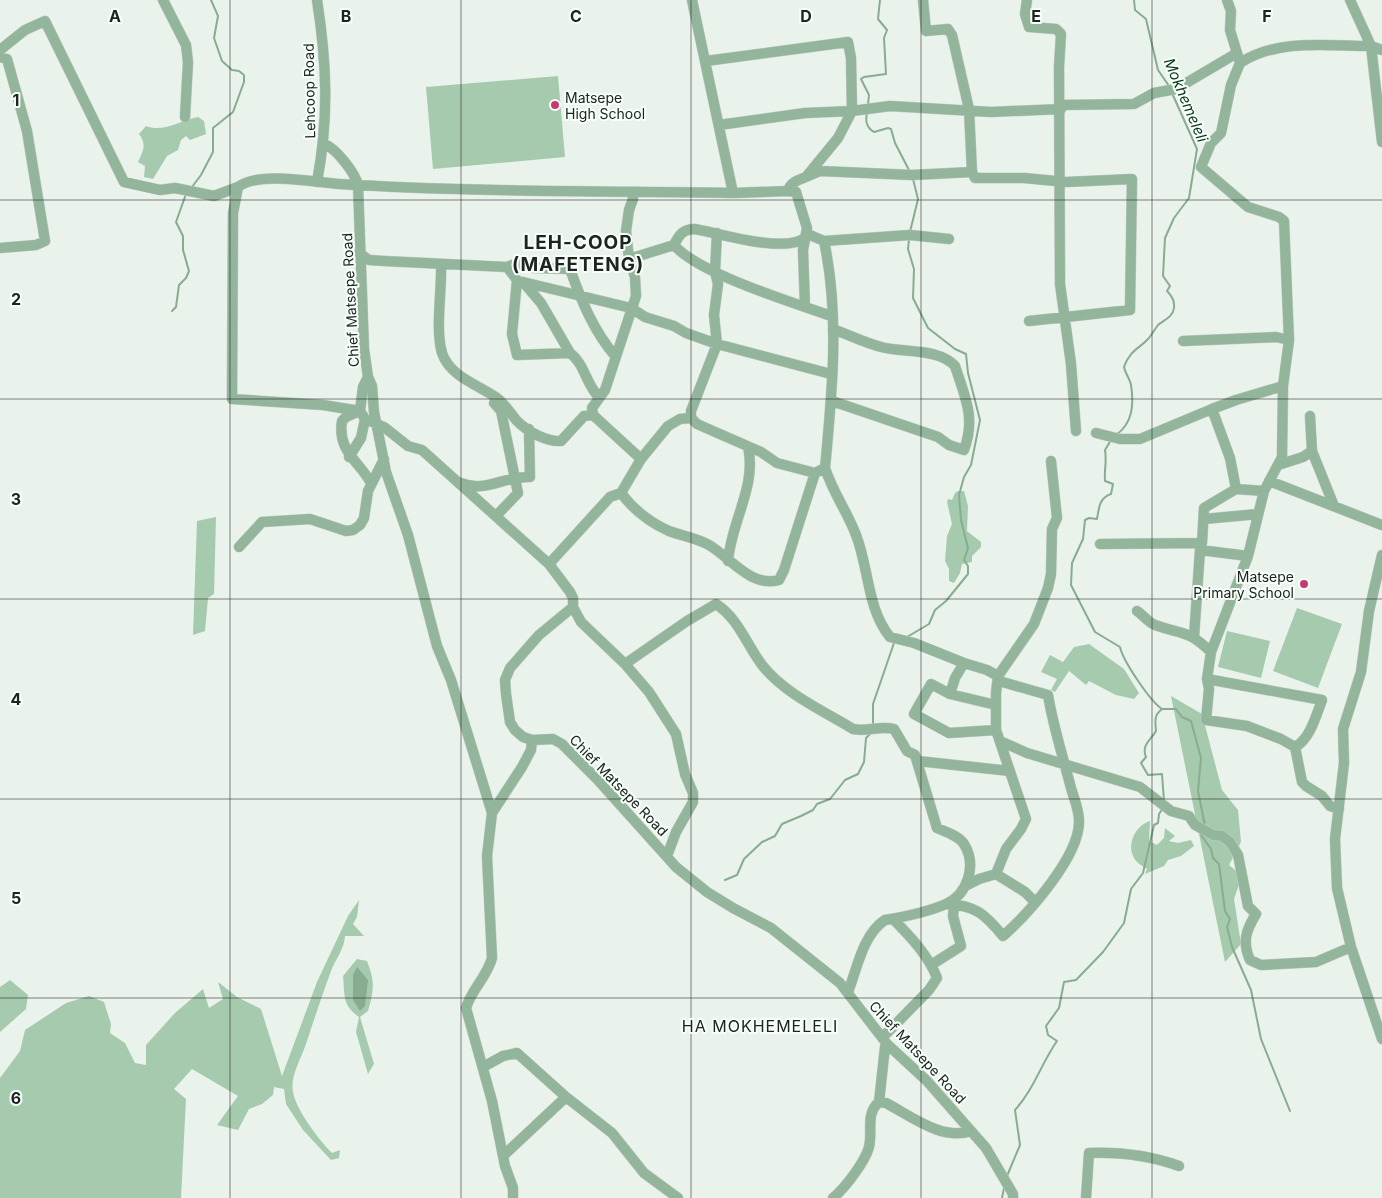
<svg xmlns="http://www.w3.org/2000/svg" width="1382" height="1198" font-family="Inter,sans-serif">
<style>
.green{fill:#a6caae}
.water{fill:#87ac90}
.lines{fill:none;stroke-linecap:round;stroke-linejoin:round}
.stream{stroke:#87ac90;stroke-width:2}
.minor-casing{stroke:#c6cdc7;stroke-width:11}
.minor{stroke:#93b59b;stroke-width:10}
.grid{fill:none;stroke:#202321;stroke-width:1;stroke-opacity:0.55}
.poi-dot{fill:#c63a6e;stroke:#f7fff9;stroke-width:2}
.labels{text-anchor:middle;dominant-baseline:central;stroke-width:4;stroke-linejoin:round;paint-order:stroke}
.street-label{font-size:14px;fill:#202321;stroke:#f7fff9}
.poi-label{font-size:14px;fill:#202321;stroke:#f7fff9;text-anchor:start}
.water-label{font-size:15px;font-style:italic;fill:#0a371c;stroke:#f7fff9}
.quarter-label{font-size:16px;letter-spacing:1px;fill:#202321;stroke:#f7fff9}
.district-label{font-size:19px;font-weight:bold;letter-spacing:1px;fill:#202321;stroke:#f7fff9}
.grid-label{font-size:16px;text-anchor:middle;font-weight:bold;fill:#202321;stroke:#f7fff9;stroke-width:4;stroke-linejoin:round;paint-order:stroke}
</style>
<rect width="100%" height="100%" fill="#eaf2ec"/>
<path class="green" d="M558,76L565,157L433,169L426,87Z
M198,117L204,121L206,134L190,140L186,136L181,140L178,150L167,156L153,179L144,177L145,166L138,162C143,151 147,145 139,134L146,126C163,133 181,120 198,117Z
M958,491H964L968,506L967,531L981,542V547L972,556V562L962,564L960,573L954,583L949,581V569L945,561L947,536L952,524L947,502L948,499L952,500L955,493Z
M216,517L214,594L208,598L205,631L193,635L197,521Z
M1297,608L1342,624L1318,688L1273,671Z
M1227,631L1270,641L1261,678L1218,667Z
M1089,644L1124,669L1139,693L1134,699L1116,695L1089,681L1086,685L1069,671L1055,692L1051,690L1057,679L1041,672L1050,655L1063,662L1074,647Z
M1171,696L1202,714L1222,790L1238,810L1241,842L1229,865L1242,876L1234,899L1241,944L1225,962Z
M1150,821L1149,841L1157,845L1164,838L1165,828L1175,836L1169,841L1178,843L1191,840L1194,846L1181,856L1168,860L1164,866L1145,874L1147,869C1142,866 1136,862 1134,858C1126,844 1136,825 1150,821Z
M359,900L357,917L353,924L364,936H345C344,950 336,958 331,971C322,995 314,1020 306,1044C301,1059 290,1076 293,1092C296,1110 319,1140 332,1153L340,1150L339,1158L331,1160L303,1130L286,1104L284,1089L274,1087L273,1095L262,1104L249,1109L238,1130L217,1125L238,1096L192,1069L174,1089L186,1099L181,1198H0V1078L20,1051L25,1030L66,1003L89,996L104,1002L111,1024L110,1033L125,1043L135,1063L146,1065V1045L175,1013L203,989L209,1008L223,999L218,982L237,997L261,1009L282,1076L317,982L348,916Z
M357,959L367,961C375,981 374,990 368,1011L360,1017L374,1064L368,1074L356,1032L359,1017C342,1005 345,996 343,976Z
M10,980L28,995L26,1009L0,1032V987Z"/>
<path class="water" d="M357,967L368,980L365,1006L360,1011L353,1000V975Z"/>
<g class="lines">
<path class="stream" d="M1134,0L1135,10L1146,19L1158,70L1169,86
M868,104L869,95L861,79L864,77L886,74L884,38L887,30L878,19L880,0
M867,114C865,121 867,128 874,132L888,128L891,129L895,143L910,172
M192,187L201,175L213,152V128L233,112L244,82V75L239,71L232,70L222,61L214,38L218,16L211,0
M910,232L918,199L913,179
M172,311L176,307L179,285L186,278L189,271L183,250V236L176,222L186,194
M1116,435C1133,423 1134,404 1131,385C1130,379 1125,373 1124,367C1130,350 1139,349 1149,338C1152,334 1155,329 1158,325C1164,320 1173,317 1174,308C1175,301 1172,296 1167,291L1170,286L1163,276L1165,238L1174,218L1189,198L1197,149L1172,93
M1111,440L1105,450C1107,461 1104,470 1105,481L1113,484L1111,494C1099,498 1099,508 1097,519L1089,518L1085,520L1083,539L1072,563L1071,585L1095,632L1120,647C1123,661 1150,701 1162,709C1154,715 1155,721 1156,731C1151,740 1141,745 1146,757L1141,763L1148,775L1162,774L1164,801
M907,637L929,624L935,610L946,601L968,574V566L964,560L968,548L961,520L959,495L964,477L971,465L980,420L968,373L966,354L955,349L928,328L913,298L914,269L908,249L909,239
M1162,709H1176L1182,717L1191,721L1201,758L1198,791L1205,826
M873,724V704L894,643
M1203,833L1201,835L1211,849L1213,858L1219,864L1225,911L1230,919L1227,927L1232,947L1251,990L1261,1039L1290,1111
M725,880L737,875L744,859L762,842L775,836L782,824L801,816L813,810L817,804L830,799L845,780L858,774L864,762L866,738L871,733
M1007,1176L1020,1145L1015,1110C1034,1089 1041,1064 1057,1041L1048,1035L1046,1026L1059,1008L1064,982L1076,980L1103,952L1124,923L1131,889L1143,873L1154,825L1158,823L1159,814L1163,808
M1002,1198L1004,1188"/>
<defs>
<path id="minor" d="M163,0L186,45L188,62L185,117
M317,0C327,64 329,118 317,182
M923,0L926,31L948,29L952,35L969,109L972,172
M1027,0L1025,14L1029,27L1056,29L1061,34L1059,67L1060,284L1071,364L1076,431
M1227,0L1231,11L1230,30L1240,63L1231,85L1221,133L1211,143L1201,167L1248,207L1279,217L1284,221L1289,340L1283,386L1282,457L1264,491L1248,556L1211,652L1207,679L1209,689L1206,720L1247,726L1281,739L1295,747L1302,782L1306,786L1322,796L1330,806L1339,809
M1350,0L1371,46L1382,142
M0,50L25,30L45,21L124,182L160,190L175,188L214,196L238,187
M0,57L7,59L27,131L45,241L36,245L0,248
M706,61L848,42L851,58L852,111L805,113L719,125
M1240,63C1278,38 1328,46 1371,46L1382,50
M1061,105L1134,104L1154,93L1176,89L1237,53
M324,144C336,148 355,173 358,185L364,349L368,377L372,386L374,412L386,472L408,535L437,646L451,680L492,813
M788,191L796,192L807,228L803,250L805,307
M733,193L788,191C790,182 799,180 806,177
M717,233L715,272L718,284L714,315L717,344L691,411V418L697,424L761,452L777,463L815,473L825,468C832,394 840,315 824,241
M674,245C699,274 792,302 831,316
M359,253L369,260L384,261L507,267L515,264L535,268L570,269C581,300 594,332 616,357
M629,259L674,245C679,235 683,229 695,229C721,234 771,249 796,242C801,241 806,237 810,235L824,241L910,235L949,239
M441,265C442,291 435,329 442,353C450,377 479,385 497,398C505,404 511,414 517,421C528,432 547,442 561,441L584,416L593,415L641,459
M507,267L517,280L512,334L517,355L570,353L541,303L523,282
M523,282L631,308L645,317L674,326L686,333L717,344L831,374
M1029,321L1130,310L1132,179L1066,182L1024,178H975L972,172L912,175L820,171L806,177L838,138L852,111L890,106L991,112L1061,109
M1183,341L1276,337L1289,340
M570,353C585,364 586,385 599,397
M368,377L363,387L360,411L323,405L232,399L233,213L238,187C259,171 313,182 339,184C470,192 602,191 733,193L692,0
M832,401L938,437L949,445L964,450C976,418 965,397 955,366C939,348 903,353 881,347C865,343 849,335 833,329
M494,403L501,411L518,493L496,516
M593,415L592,408L605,390L636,296L635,277L629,259L626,231L629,210L633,199L632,192
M1096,433L1120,439H1140L1212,409
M1312,451L1334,506
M349,457L361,438L365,419
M1278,465L1303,457L1312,451L1310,416
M825,468C833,493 847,511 856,535C869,568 867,609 890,637L914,643L964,663L987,670L998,676
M1269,481L1382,525
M371,483C359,461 337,451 342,421L346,417L360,411L365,419L384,427L408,446L422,450L549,564L570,592L573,598V607L539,635L510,668L505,680L506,694L510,722L515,730L523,737L532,740L553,739L562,744L597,779L676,867L707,892L733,908L771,928L840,983L887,1044L927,1081L986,1148L1013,1194V1198
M461,483C486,493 503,476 530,477L529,429
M1264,491L1236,489L1230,458L1212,409L1236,400L1283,386
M621,493C633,509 651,523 669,531C682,536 697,538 709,545C731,558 751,588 779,580L784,570L815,473
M1204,519L1258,514
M1202,543L1204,508L1236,489
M1100,544L1202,543L1200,550L1248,556
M239,547L262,522L310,519L346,531L353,530L360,525L364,518L368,491L384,459
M1382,555L1369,611L1361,672L1343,729L1344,763L1335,839L1337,888L1351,947L1382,1039
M728,561C731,522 757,486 748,447
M549,564L610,497L621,493L641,459L668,426L680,419L691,418
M573,607L581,622L625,664L687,621L716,604C738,618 747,645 762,665C785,694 822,710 853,729C868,732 881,725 894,729L907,751L915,755L937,828C946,832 959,836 964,844C977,865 968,894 946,904C930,911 903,917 885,920C863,934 857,969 848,992
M1137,611C1143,615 1149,623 1155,625C1183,635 1187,629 1211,652
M1194,637L1200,550
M625,664L649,692L676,734L685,774L693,793V802L676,832L667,856
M1207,679L1322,700C1316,716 1310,739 1295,747
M950,694L955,678L964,663
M996,705L950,694L931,684L914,714L949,733L996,730
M1000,741L1027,753L1140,787L1171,811L1189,816L1195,825L1213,835L1222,836L1230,842L1238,855L1248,906L1256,914C1246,930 1242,942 1250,960L1261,965L1316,962L1351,947
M918,761L1010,771
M996,874L1006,849L1021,829L1026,819L996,730V693L998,676L1034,624L1048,588L1051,574L1052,529L1057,518L1051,461
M965,886L979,879L996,874L1025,892L1035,902
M946,904C975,905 985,914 1003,936C1028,914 1080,856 1079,821C1079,809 1074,799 1071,788C1063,757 1053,726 1048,695L999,681
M931,965L961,946L953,916L954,904
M883,1037L929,990L937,978C929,956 909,935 893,919
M483,1067L503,1056L517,1053L566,1097L612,1133L644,1173L678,1198
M879,1102L886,1103C911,1116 942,1141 971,1131
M503,1156L566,1097
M513,1198V1188L505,1166L492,1101L466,1008C471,990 487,977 492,958L487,856L492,813L522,767L531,750L532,740
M833,1198C845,1188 865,1162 869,1147C873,1131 865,1114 879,1102L885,1047L887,1044
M1086,1198L1089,1153C1118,1152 1151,1156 1179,1166"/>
</defs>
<use href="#minor" class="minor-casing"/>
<use href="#minor" class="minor"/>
</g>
<path class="grid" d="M230,0V1198M461,0V1198M691,0V1198M921,0V1198M1152,0V1198M0,200H1382M0,399H1382M0,599H1382M0,799H1382M0,998H1382"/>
<g class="poi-dot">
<circle cx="555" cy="105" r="5"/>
<circle cx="1304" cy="584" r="5"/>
</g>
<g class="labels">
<g class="street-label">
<text transform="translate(309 91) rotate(-91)">Lehcoop Road</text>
<text transform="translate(350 300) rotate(-93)">Chief Matsepe Road</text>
<text transform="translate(619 785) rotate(46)">Chief Matsepe Road</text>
<text transform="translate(918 1052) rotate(47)">Chief Matsepe Road</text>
</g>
<g class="poi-label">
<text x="565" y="97">Matsepe<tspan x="565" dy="16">High School</tspan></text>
<text x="1294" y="576" text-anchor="end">Matsepe<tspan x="1294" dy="16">Primary School</tspan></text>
</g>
<g class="water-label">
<text transform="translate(1186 100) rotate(67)">Mokhemeleli</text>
</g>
<g class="quarter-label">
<text x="760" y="1026">HA MOKHEMELELI</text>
</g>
<g class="district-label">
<text x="578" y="242">LEH-COOP<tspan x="578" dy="22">(MAFETENG)</tspan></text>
</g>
</g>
<g class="grid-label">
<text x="115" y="22">A</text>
<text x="346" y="22">B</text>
<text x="576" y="22">C</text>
<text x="806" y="22">D</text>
<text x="1036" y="22">E</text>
<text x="1267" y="22">F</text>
<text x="16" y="106">1</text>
<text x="16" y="305">2</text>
<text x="16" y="505">3</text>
<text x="16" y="705">4</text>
<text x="16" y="904">5</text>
<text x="16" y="1104">6</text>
</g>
</svg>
